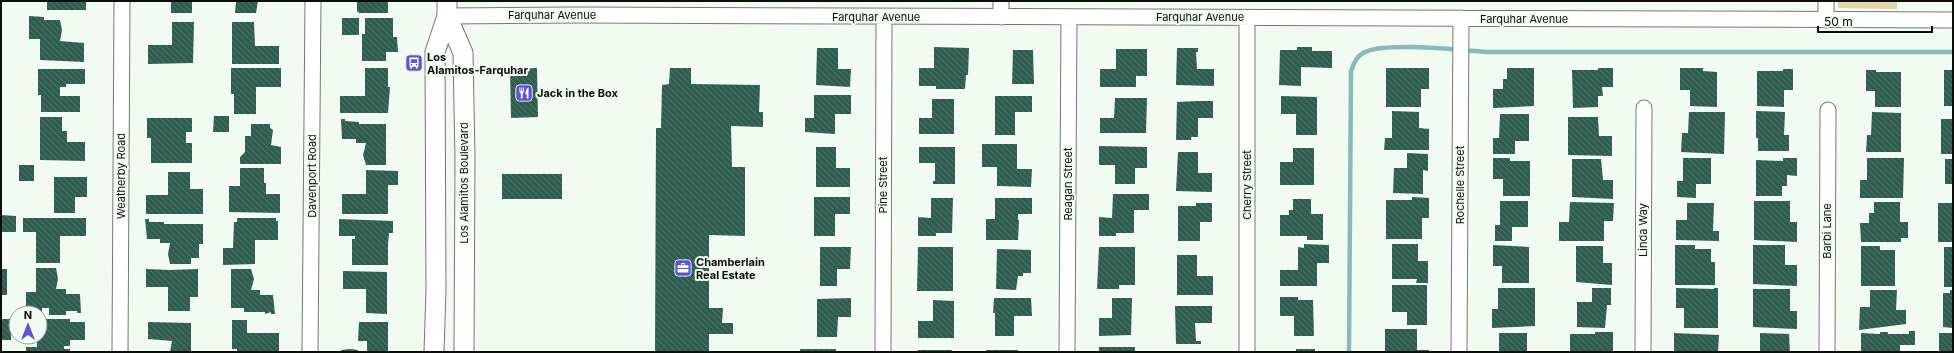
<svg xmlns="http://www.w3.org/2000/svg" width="1954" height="353" font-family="Inter,sans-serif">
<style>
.green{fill:#e3d5ad}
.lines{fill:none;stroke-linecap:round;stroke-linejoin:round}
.stream{stroke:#86bbbe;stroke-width:4.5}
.building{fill:url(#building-back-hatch)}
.minor-casing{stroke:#717a71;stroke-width:17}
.major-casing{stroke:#717a71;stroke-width:21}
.minor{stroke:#fff;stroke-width:15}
.major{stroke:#fff;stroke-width:19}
.labels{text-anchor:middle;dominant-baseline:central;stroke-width:4;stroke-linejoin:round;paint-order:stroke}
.street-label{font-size:11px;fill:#0b0e0b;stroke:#f1fbf1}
.poi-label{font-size:11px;font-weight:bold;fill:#0b0e0b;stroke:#f1fbf1;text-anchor:start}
</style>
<defs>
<pattern id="building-back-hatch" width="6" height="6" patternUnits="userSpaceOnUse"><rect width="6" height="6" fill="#2f5d4f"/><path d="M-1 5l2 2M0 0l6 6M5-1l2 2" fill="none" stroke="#517469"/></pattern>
</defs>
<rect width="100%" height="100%" fill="#f1fbf1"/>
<path class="green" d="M1838,1H1897V9L1838,8Z"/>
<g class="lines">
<path class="stream" d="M1349,352L1351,71C1353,65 1357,56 1363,53C1382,41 1461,50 1486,52H1953"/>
</g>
<path class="building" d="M47,1H86V10H47Z
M171,1H192V13H171Z
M236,1H258L256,13H235Z
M357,1H388V13H359L357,11Z
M29,16L44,17V20H60L62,30L60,41L84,43V62L40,60V39H29Z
M342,18H359V35H342Z
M365,18H393V37H397L398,52H386V61H362V34H365Z
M172,22H194L193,63L148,64V45H172Z
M232,22H254L255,46H279V64H232Z
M934,47L969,48L968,75H966L965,89H936V86H919V68H934Z
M1297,47H1312V51H1332V68L1301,67V86L1279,85L1280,50H1297Z
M817,48H838V69H851L850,87L816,85Z
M1177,48H1198V52H1196L1197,69H1214V86L1176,85Z
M1116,49H1147V76H1136V87H1100V69H1116Z
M1013,50H1033L1034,84H1012Z
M231,68H281V87H256V114H234V94H231Z
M365,68H388V87H390L388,113H340V96H365Z
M537,68L538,117L511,118L510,69Z
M670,68H691V84L760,85L759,112H763V127L731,126L732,167H745V236L709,235V308H723L722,323H733V334H709V352H646L655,351L656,128H661L662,85L669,84Z
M1386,68H1429V89H1421V107H1386Z
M1507,68H1534V106L1493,108V89H1503V79H1507Z
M1598,68H1613V87H1602L1603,96H1598V107L1573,108L1572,70H1598Z
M1680,68H1703V71L1717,72V107L1690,106V90H1680Z
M38,69H85V84H66V87H60V96H80V112H41V95H38Z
M1783,69H1793V90H1784V107L1757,106V71H1783Z
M1866,70H1876V72H1901V107H1875V91H1866Z
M1944,70H1953V106H1944Z
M814,95H851V114H835V134L805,132V118H814Z
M995,96H1032V112H1015V135H995Z
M1281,96L1317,97V135H1296V114H1281Z
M1115,98H1147L1146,133H1100V118H1114Z
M932,99H954V134H919V118H932Z
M1197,101H1213V118H1198V137H1191V140H1176L1177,102Z
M1392,111L1419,112V128L1429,129V150H1384L1385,138H1392Z
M1756,111L1785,112L1784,135H1789V151H1758V138H1756Z
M1689,112H1725L1724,154L1681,152L1682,133H1688Z
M1872,112L1901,113V152H1866L1867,135H1871Z
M1500,114H1529V141H1515V154H1493V138H1499Z
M214,116H229V132H213Z
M40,117H62V131H67V142H85V161L40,160Z
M1568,117H1598L1599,136H1612V156L1568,155Z
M147,118H192V132H186V143H192V163H151V138H147Z
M341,119H345V121L359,122V124H386V165H366L363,155L366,143H356V139H342Z
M1941,119H1953V154H1941Z
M251,124H270V128L273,130L271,145L281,147V164H240V157L245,152V136H251Z
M982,144H1017V169H1032L1031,187L997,186V167H982Z
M1099,146L1147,147V168H1135V184H1115V165H1099Z
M816,147H836V168H850V187H816Z
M919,147H955V184H933V181H935V163H919Z
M1293,148H1314V185H1280V162H1293Z
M1178,152H1198V173H1212V192L1176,191Z
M1407,153L1428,154V171L1423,170V194L1393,193L1394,168H1407Z
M1493,158H1510V161H1530V196H1503V179H1493Z
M1683,158H1711V184H1696V198L1677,197V181H1683Z
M1783,158H1797V176L1787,175V186H1782V196H1756V160L1783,161Z
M1867,158H1904L1903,198H1860V180H1867Z
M1572,159H1601L1603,180H1613V199L1572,197Z
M1945,159H1953V184H1945Z
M19,165H34V181H19Z
M240,168H264V183H266V194H280V213L229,212V186H240Z
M366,170L398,171V185H388V214H342V194H366Z
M168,172H190V189H203V214H146V195H168Z
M502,174H562V199H502Z
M54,177H87V197H75V213H54Z
M1113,194H1149V210H1134V233H1116V236H1099V217L1112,218Z
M814,197H850V214H835V236H814Z
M1412,197L1429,198V218H1422V239H1386V200H1412Z
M931,198H953L952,233H936V236H918V217L931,218Z
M995,198H1032V214H1018V220H1019L1018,240H986V219H995Z
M1293,199H1311V214H1323V240H1307V236H1280V215H1289V210H1293Z
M1500,201H1528V227H1512V241H1495V225H1500Z
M1754,201H1790V222H1797V242L1754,240Z
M1570,202L1614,203L1613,221H1604V241H1559V222H1569Z
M1874,202H1900V222H1908V238H1901V242H1861L1860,223H1869V213H1874Z
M1196,203H1212V222H1200V241H1178V206H1196Z
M1687,203H1714L1713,231H1719V241L1676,240V220H1687Z
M1938,203H1953V242H1938Z
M1,215L16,216V232H1Z
M23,218H86V236H60V263H36V232H23Z
M237,218H276V221H278V240H255V264L223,265V248H233L234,222H237Z
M145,219H149V222H164V224H203V244H199V258H191V264H170L168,254L170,243H160V239H147Z
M339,219L393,221V233H389L388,244V265H352V239H355V236H339Z
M1304,244L1329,245V263H1317V286H1280V270H1298V247L1304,248Z
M1392,244H1418V261H1428V283H1416L1417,279H1392Z
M1493,245L1529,247V283H1502V266H1493Z
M1675,245H1695V249H1711V262H1715V285H1675Z
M1753,245H1785V265H1797V286L1753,284Z
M1576,246H1603V263H1612V285L1576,282Z
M1861,246H1880V250H1895V286H1861Z
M820,247H851L850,269H837V286H820Z
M918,247H953V291H917Z
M1099,247H1135V285H1119V289H1097Z
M1944,247H1953V287H1944Z
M997,249L1031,250V273H1023V276H1018L1016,290L996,289Z
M1177,255H1197V276H1213V295H1177Z
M36,268H56L58,279L56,289H66V294H80L81,313H77V311H66V315H49V308H42V314L26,313V292H36Z
M1,269H7V295H1Z
M146,269L170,270L198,269V297H190V311H168V287H146Z
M231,269H251L254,279L251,290H260V295H273L275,314H271V312L265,314V312H244V308H231Z
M343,271L387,272V314L366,313V289H343Z
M1392,285H1427V325H1407V312H1392Z
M1498,288H1535V326L1492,328V309H1498Z
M1592,288H1611V305H1607L1605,328L1577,327V302H1592Z
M1676,288L1714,289V288H1718V328H1684V308H1676Z
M1753,289H1790V311H1797V329L1753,327Z
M1870,290H1897L1896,310H1906V324L1859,330L1860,307H1870Z
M1950,290H1953V328L1943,327V293H1950Z
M1280,297H1298V300H1313L1314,336H1294V316H1280Z
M851,298V317H838L837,337H817V299Z
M994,298H1031L1032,316H1014V336H995V313H993Z
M1112,298H1132L1131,335L1099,336V318H1112Z
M933,300L954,301V338H918V321H933Z
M1175,306H1212V323H1195L1196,341H1201V344H1176Z
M1,319H11V340H1Z
M40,319H70V322H85V340H70V346H64V349H70V352H26V347H37V337H40Z
M232,320H247V333H279V352H237V349H232Z
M148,322L191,323V352H170L172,341L148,339Z
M359,322H388V352H367V341H358Z
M1385,329H1417V350H1429V352H1385Z
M1909,331H1915V345H1900V352L1861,351V333L1880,334V332H1888V334H1909Z
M1595,332H1613V352H1570V334H1595Z
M1499,333H1527V352H1499Z
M1674,333L1719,335L1718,352L1674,351Z
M1760,333L1789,334L1790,352H1760Z
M1939,333H1953V352H1939Z
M1099,347H1135V352H1099Z
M350,349L358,350V352H341V350Z
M800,349H836V352H800Z
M1296,349H1315V352H1296Z
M918,350H952V352H918Z
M986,350H1018V352H986Z"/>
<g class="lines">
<defs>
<path id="minor" d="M1001,1V17
M447,16L576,15L1953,20
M1826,20V1
M120,352L122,1
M310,352L313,1
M883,352L884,17
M1067,352L1069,17
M1247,352V18
M1459,352L1461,18
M1643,352L1644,108
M1827,352L1828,110"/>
<path id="major" d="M447,16L463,53L465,158L464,352
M434,352L436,290L435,52L447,16V1"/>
</defs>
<use href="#minor" class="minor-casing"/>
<use href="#major" class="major-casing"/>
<use href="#minor" class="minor"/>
<use href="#major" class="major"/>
</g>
<defs>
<symbol id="bus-square" viewBox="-11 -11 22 22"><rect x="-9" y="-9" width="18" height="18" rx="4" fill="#5e54cd" stroke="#f1fbf1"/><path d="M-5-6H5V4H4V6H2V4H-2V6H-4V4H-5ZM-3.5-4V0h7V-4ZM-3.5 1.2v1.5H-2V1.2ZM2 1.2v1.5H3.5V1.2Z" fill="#fff"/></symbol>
<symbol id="restaurant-square" viewBox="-11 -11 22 22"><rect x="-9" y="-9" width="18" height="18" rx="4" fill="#5e54cd" stroke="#f1fbf1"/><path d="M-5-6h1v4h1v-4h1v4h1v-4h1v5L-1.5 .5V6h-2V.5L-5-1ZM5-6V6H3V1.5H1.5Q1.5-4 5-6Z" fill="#fff"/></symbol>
<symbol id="office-square" viewBox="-11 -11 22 22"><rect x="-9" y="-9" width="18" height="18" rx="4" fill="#5e54cd" stroke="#f1fbf1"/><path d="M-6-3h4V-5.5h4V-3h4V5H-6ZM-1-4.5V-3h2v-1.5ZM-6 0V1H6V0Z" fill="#fff"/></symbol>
</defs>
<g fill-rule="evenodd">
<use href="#bus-square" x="404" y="53" width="20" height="20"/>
<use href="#restaurant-square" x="514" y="83" width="20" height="20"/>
<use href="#office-square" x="673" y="258" width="20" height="20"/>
</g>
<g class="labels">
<g class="street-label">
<text x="552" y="15">Farquhar Avenue</text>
<text x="876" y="17">Farquhar Avenue</text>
<text x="1200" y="17">Farquhar Avenue</text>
<text x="1524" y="19">Farquhar Avenue</text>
<text transform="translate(121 176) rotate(-90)">Weatherby Road</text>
<text transform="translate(312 176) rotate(-90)">Davenport Road</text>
<text transform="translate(464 183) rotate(-90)">Los Alamitos Boulevard</text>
<text transform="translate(1068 184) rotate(-90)">Reagan Street</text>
<text transform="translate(883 185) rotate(-90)">Pine Street</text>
<text transform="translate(1247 185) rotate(-90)">Cherry Street</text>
<text transform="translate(1460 185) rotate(-90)">Rochelle Street</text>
<text transform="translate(1643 230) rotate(-90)">Linda Way</text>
<text transform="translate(1827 231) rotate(-90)">Barbi Lane</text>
</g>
<g class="poi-label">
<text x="427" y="57">Los<tspan x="427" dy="13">Alamitos-Farquhar</tspan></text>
<text x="537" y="93">Jack in the Box</text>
<text x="696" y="262">Chamberlain<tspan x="696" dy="13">Real Estate</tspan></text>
</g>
</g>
<rect width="1954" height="353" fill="none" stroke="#0b0e0b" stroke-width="4"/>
<g transform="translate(28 325)"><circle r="19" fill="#f1fbf1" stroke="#959c95"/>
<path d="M0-3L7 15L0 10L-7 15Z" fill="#5e54cd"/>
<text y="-6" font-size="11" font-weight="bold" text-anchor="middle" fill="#0b0e0b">N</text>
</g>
<path d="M1818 26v6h114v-6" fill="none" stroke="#0b0e0b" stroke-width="2"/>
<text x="1824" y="26" font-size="12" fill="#0b0e0b" stroke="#f1fbf1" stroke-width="3" paint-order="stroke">50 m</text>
</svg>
